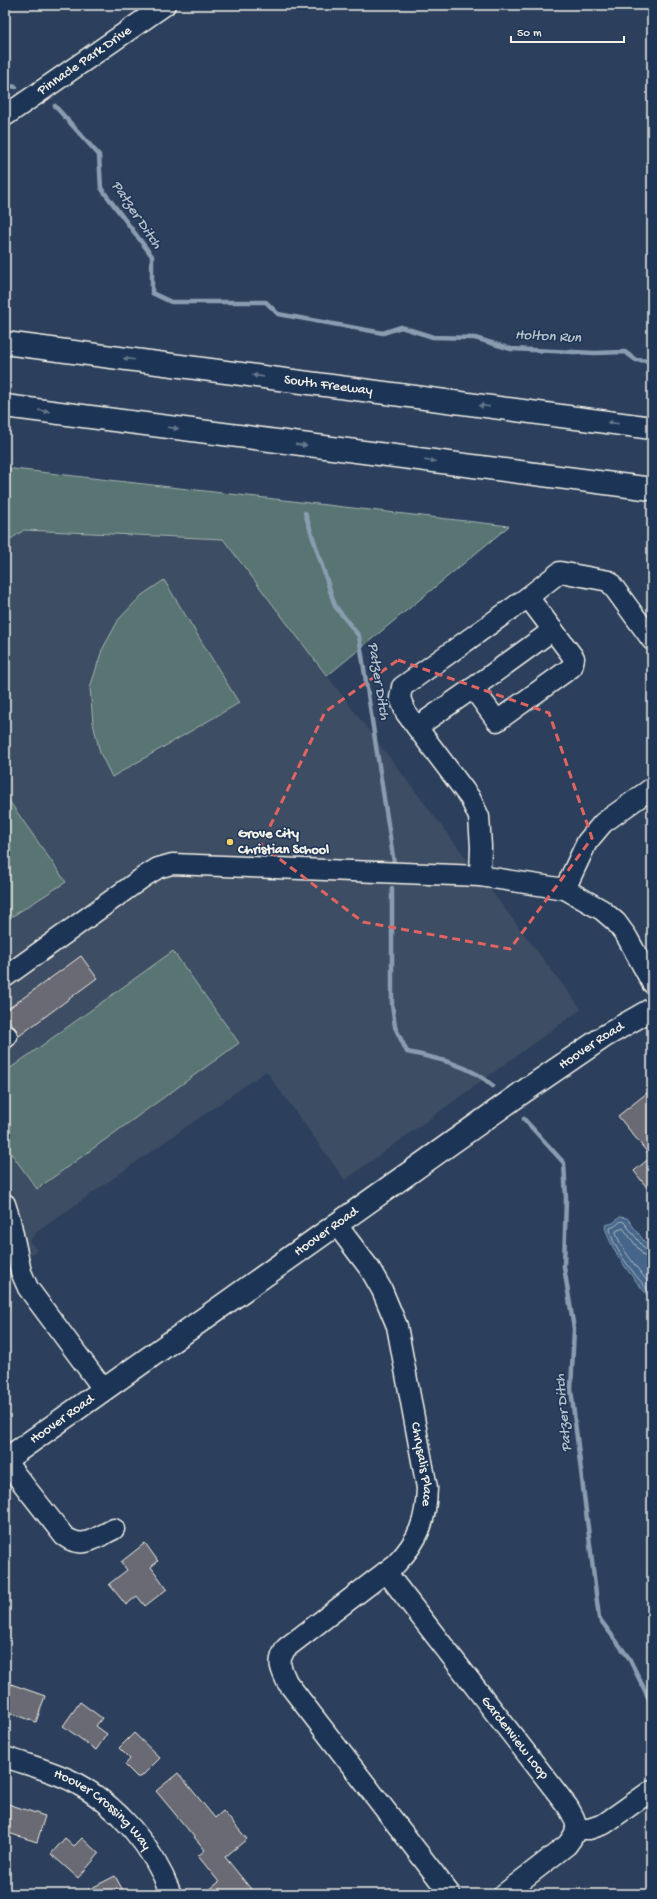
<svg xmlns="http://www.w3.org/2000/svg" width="657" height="1899" font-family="'Gochi Hand',sans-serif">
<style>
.built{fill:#3e4d64}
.green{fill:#587573;stroke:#a6b3ae}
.water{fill:#44658a;stroke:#8a9db0}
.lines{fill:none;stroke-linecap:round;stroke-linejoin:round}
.shore{stroke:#aeb9c2;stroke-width:1}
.stream{stroke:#8a9db0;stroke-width:4.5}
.building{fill:#696a73;stroke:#f4f1e8}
.minor-casing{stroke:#f4f1e8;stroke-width:23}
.major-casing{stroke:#f4f1e8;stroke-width:25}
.highway-casing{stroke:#f4f1e8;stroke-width:25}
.minor{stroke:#1d3557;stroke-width:20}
.major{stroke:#1d3557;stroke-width:22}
.highway{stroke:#1d3557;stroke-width:22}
.oneway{fill:#68778a}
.marked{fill:none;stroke:#df6462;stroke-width:3;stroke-dasharray:8 5;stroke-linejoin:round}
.poi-dot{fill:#ffd166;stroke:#1d3557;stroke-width:1.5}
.labels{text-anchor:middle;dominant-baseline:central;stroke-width:3;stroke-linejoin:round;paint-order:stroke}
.street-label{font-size:14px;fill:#f4f1e8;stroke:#1d3557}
.poi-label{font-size:14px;font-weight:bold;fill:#f4f1e8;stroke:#1d3557;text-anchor:start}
.water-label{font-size:15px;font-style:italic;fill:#b6c0c7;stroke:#1d3557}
</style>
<rect width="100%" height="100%" fill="#2c405d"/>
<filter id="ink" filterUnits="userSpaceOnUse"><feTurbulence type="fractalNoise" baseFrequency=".025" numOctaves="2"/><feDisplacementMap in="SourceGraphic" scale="8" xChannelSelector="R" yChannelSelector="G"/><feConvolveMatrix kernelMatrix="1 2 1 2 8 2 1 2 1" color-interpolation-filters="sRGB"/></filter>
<g filter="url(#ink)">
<path class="built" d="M24,530L223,539L581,1009L345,1180L266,1071L38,1231L29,1241L37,1250L5,1274V543Z"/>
<path class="green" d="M5,468L509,526L327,676L223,539L24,530L5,543Z
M164,580L239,703L112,777L100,753L93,723L90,688L102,650L119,619L142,595Z
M5,795L66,882L5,921Z
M173,951L239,1043L37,1189L5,1145V1072Z"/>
<path class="water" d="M620,1217L627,1218L652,1252V1301C634,1278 613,1256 605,1227L606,1225L613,1223Z"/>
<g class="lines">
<path class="shore" d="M652,1254L647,1252L624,1222L621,1221L615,1226L610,1228C611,1248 639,1279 652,1295
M652,1259L644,1256L623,1228L616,1231C617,1245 643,1275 652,1287"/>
<path class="stream" d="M5,85L16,87
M55,106L99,155L101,188L152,256V293L171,302H266L278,314L383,333L401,327L433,337L475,338L511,349L595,353L625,352L636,360L652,361
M305,513L335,606L359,636L394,863
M392,888V1004L395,1027L407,1052C436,1058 471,1065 493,1086
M524,1119L564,1163L566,1198L564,1267L574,1329L571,1389L599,1618L629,1658L652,1705"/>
</g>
<path class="building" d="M81,956L97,978L19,1036L15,1028L5,1017V1011Z
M652,1089V1194L634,1171L651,1157L618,1116Z
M145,1543L158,1561L151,1567L167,1589L145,1606L137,1596L126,1605L109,1584L127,1570L121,1562Z
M11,1684L45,1696L36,1722L5,1711V1702Z
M80,1702L102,1718L96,1726L107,1734L96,1750L63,1726Z
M134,1733L160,1758L141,1777H137L125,1765L130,1759L119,1748Z
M178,1773L215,1818L223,1811L247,1839L225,1857L255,1894H204L219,1882L198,1856L205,1850L156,1791Z
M8,1804L45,1816L37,1842L5,1832V1814Z
M65,1838L74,1846L82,1838L99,1854L78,1878L51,1854Z
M115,1876L125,1894H80Z"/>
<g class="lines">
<defs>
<g id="minor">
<path id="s1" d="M5,116L165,5"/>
<path d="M473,688L553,630"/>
<path d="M417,727L473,688L497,721L572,667L574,658L528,597"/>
<path d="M480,876L481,847L479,817L470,798L406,713L400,698L402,687L528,597L560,572L609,581L652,640"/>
<path d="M565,889L587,842L603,823L652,788"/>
<path d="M5,977L145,876L158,868L172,864L480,876L565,889L602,910L616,922L627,937L652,983"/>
<path d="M5,1038L7,1036"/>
<path d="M5,1204L10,1220L21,1272L28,1288L104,1390"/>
<path id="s2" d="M336,1224L370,1269L382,1290L397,1326L427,1488C426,1521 419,1540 396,1564L286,1648C277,1662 280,1667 287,1682L450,1894"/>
<path d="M5,1461L64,1536C83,1550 95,1538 114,1529"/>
<path id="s3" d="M386,1572L568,1807C578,1824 580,1829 567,1845L504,1894"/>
<path id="s4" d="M5,1757C28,1765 53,1771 74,1782C119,1806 153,1847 171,1894"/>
<path d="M576,1829H589L604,1824L652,1790"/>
</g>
<g id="major">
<path id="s5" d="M5,1460L523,1092L605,1036L652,1009"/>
</g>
<g id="highway">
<path id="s6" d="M5,343L652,428"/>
<path d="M5,406L652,489"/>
</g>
</defs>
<use href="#minor" class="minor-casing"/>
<use href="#major" class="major-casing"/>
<use href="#highway" class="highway-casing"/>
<use href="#minor" class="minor"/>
<use href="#major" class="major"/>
<use href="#highway" class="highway"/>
</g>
<defs><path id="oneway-solid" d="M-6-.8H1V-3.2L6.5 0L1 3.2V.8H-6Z"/></defs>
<g class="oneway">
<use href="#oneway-solid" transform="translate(129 359) rotate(-173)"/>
<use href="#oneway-solid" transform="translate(258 376) rotate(-172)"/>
<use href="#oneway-solid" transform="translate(484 406) rotate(-173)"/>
<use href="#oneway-solid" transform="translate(44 411) rotate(8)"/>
<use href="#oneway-solid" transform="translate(613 423) rotate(-173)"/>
<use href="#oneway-solid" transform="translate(173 428) rotate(8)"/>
<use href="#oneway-solid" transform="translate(301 445) rotate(7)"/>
<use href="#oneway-solid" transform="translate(430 461) rotate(7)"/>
</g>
</g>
<path class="marked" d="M398,660L549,713L592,838L510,949L363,922L261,845L325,712Z"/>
<circle class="poi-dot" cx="230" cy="842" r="4"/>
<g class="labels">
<g class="street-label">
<text stroke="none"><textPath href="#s1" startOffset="97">Pinnacle Park Drive</textPath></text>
<text stroke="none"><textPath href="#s6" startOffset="326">South Freeway</textPath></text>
<text stroke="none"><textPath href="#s5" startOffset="718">Hoover Road</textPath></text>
<text stroke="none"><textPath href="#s5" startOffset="394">Hoover Road</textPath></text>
<text stroke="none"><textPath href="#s5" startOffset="70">Hoover Road</textPath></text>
<text stroke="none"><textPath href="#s2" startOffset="260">Chrysalis Place</textPath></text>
<text stroke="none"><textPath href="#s3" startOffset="210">Gardenview Loop</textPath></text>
<text stroke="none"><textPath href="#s4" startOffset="113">Hoover Crossing Way</textPath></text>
</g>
<g class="poi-label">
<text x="238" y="834">Grove City<tspan x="238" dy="16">Christian School</tspan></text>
</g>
<g class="water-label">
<text transform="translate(136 215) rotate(56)">Patzer Ditch</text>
<text transform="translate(548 337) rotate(3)">Holton Run</text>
<text transform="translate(378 681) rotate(81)">Patzer Ditch</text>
<text transform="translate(564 1413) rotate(-95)">Patzer Ditch</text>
</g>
</g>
<rect width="657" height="1899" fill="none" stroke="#1d3557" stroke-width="20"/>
<rect x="10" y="10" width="637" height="1879" fill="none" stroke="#f4f1e8" stroke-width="1.5" filter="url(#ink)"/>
<path d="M511 36v6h113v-6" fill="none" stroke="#f4f1e8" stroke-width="2"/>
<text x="517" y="36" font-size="12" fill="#f4f1e8" stroke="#1d3557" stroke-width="3" paint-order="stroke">50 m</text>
</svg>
